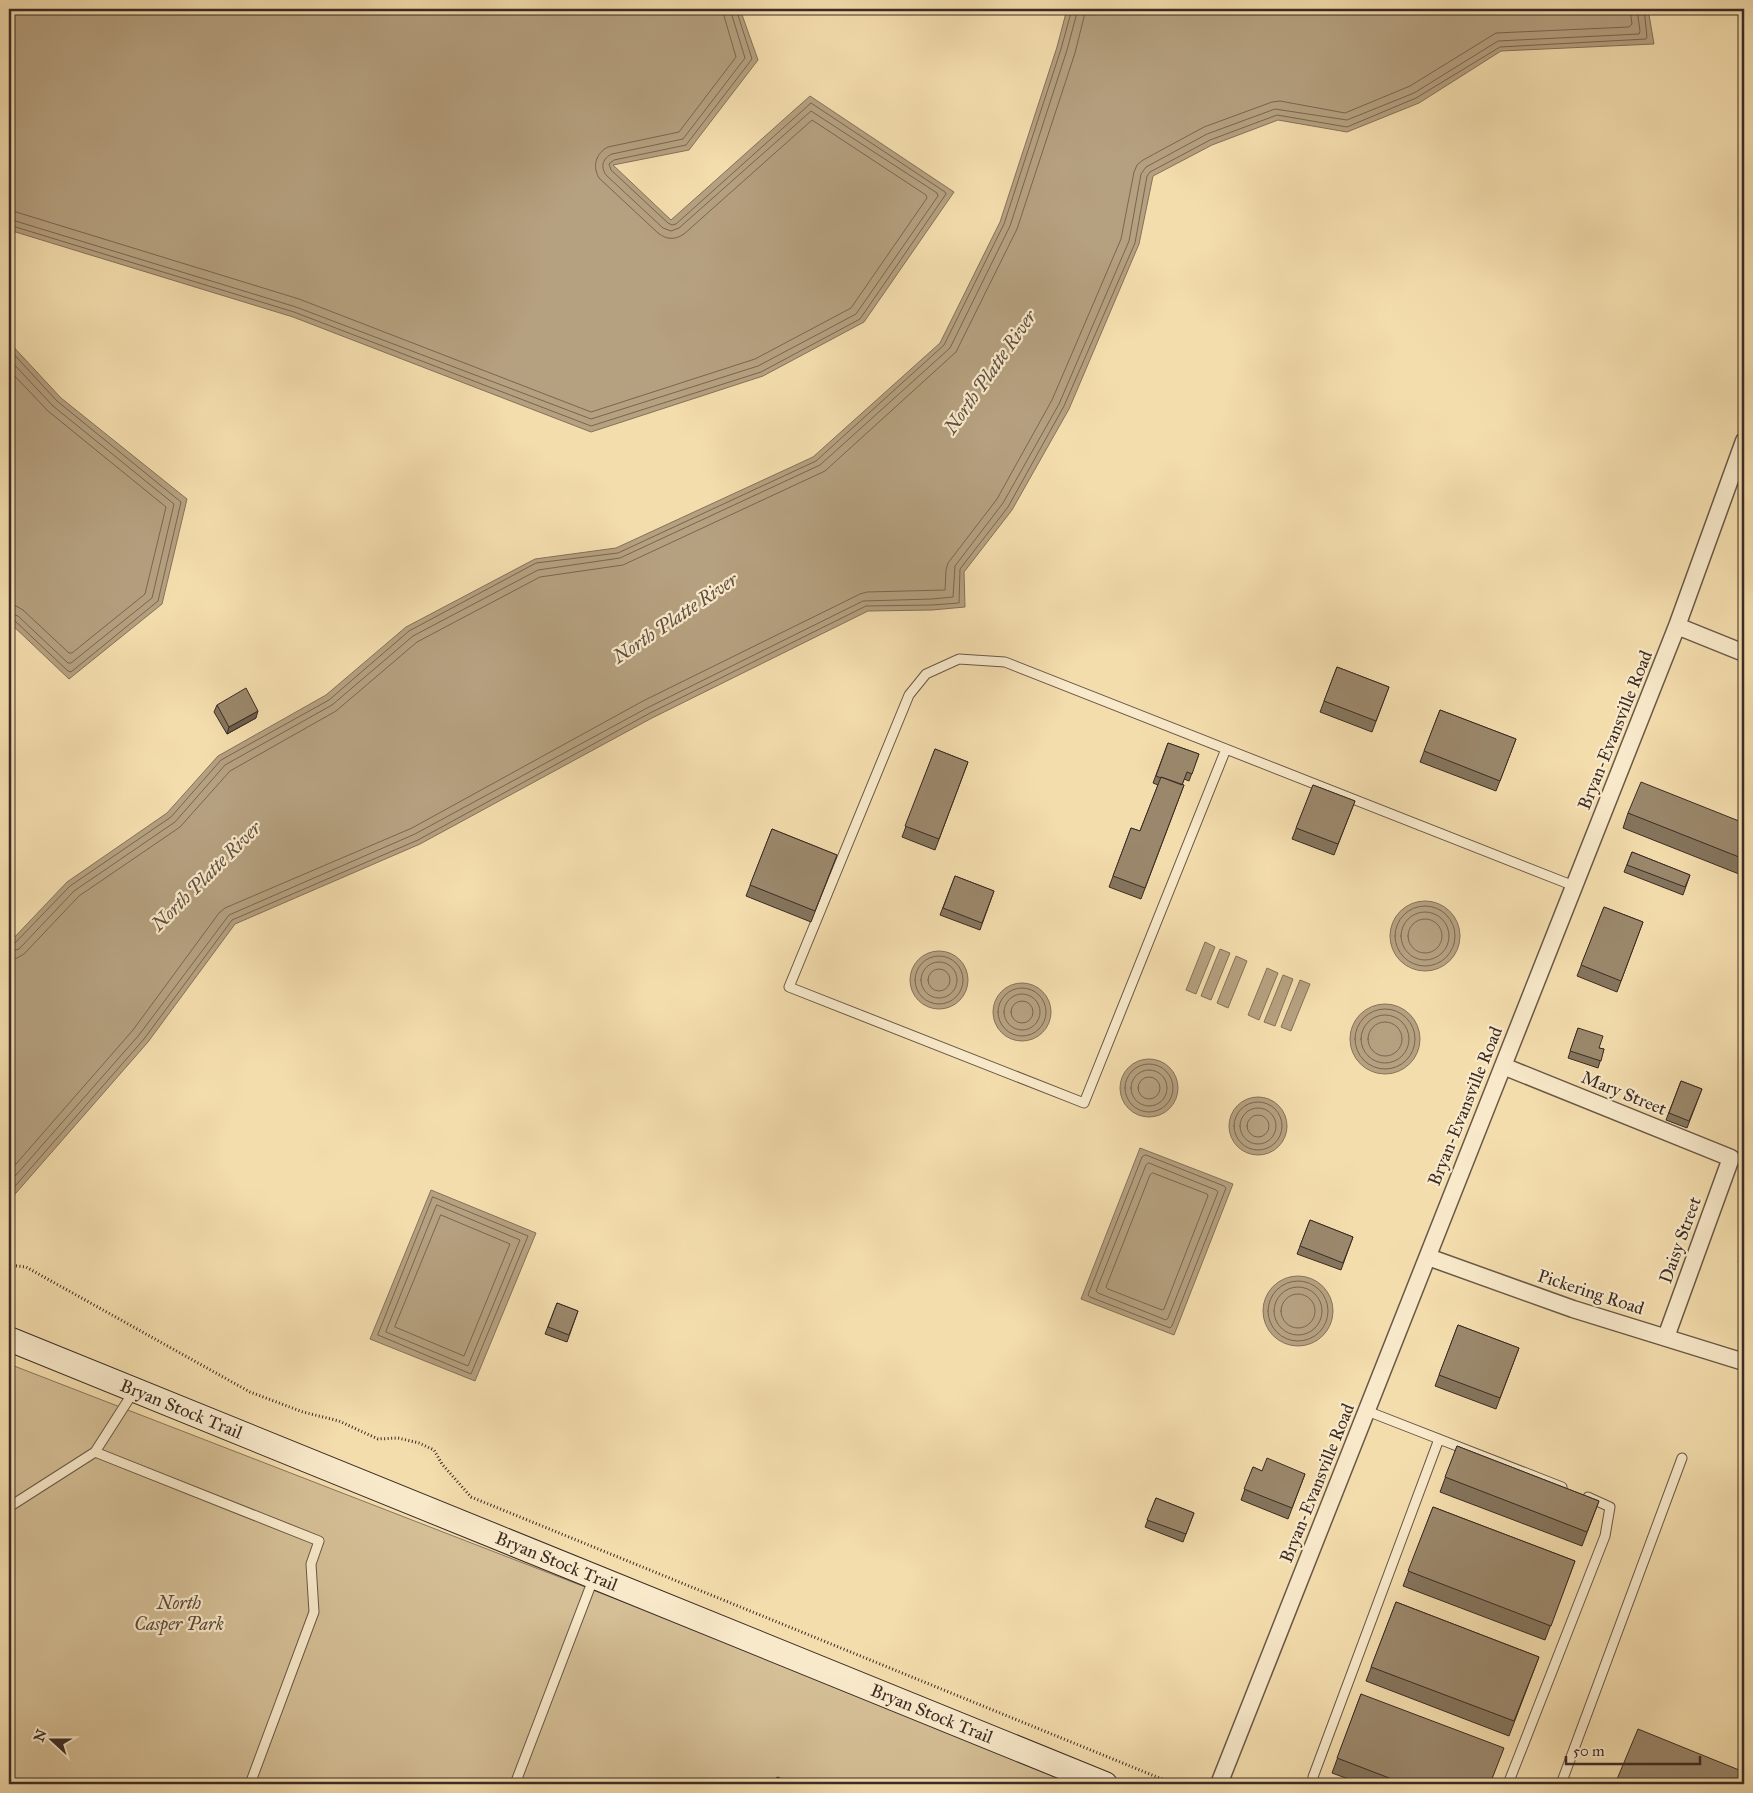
<svg xmlns="http://www.w3.org/2000/svg" width="1753" height="1793" font-family="'IM FELL Great Primer',serif">
<style>
.green{fill:#d5bf96;stroke:#88755e}
.water{fill:#b5a07f;stroke:#84715b}
.lines{fill:none;stroke-linecap:round;stroke-linejoin:round}
.shore{stroke:#786652;stroke-width:1}
.service-casing{stroke:#695847;stroke-width:11}
.minor-casing{stroke:#695847;stroke-width:19}
.secondary-casing{stroke:#3b2b25;stroke-width:26}
.path{stroke:#3b2b25;stroke-width:3;stroke-dasharray:1 2.5;stroke-linecap:butt}
.service{stroke:#f8e9ca;stroke-width:9}
.minor{stroke:#f8e9ca;stroke-width:16}
.secondary{stroke:#f8e9ca;stroke-width:24}
.wall{fill:#85755d;stroke:#3b2b25}
.shaded-wall{fill:#6c5f4c;stroke:#3b2b25}
.building{fill:#9b886c;stroke:#3b2b25}
.labels{text-anchor:middle;dominant-baseline:central;stroke-width:4.5;stroke-linejoin:round;paint-order:stroke}
.street-label{font-size:18px;fill:#3b2b25;stroke:#f8e9ca}
.park-label{font-size:18px;font-style:italic;fill:#5a493c;stroke:#f8e9ca}
.water-label{font-size:19px;font-style:italic;fill:#604e40;stroke:#f8e9ca}
</style>
<rect width="100%" height="100%" fill="#f4ddad"/>
<filter id="stains"><feTurbulence type="fractalNoise" baseFrequency=".004" numOctaves="4"/><feColorMatrix values="0 0 0 0 .2 0 0 0 0 .09 0 0 0 0 .02 0 0 0 .5 -.17"/></filter>
<radialGradient id="worn" r=".72"><stop offset=".6" stop-color="#630" stop-opacity="0"/><stop offset="1" stop-color="#630" stop-opacity=".3"/></radialGradient>
<path class="green" d="M9,1364L1094,1784H9Z"/>
<path class="water" d="M9,9H740L758,60L689,150L613,165L671,220L810,96L954,192L864,322L763,376L591,432L293,317L9,230Z
M1067,9H1648L1654,44L1501,51L1419,103L1347,132L1278,120L1212,145L1153,176L1139,244L1069,409L1012,510L964,572L965,607L932,610L868,611L652,718L420,844L235,924L148,1042L9,1201V943L67,882L167,813L218,756L326,695L406,627L535,559L616,548L813,457L940,343L1000,222L1057,47Z
M9,342L61,398L187,499L162,604L69,679L9,622Z
M1390 936a35 35 0 1 1 70 0a35 35 0 1 1-70 0Z
M1205,942L1215,947L1196,994L1186,990Z
M1220,949L1230,953L1211,1000L1201,996Z
M910 980a29 29 0 1 1 58 0a29 29 0 1 1-58 0Z
M1236,956L1247,961L1228,1008L1217,1003Z
M1267,968L1278,973L1259,1020L1248,1015Z
M1283,975L1293,979L1275,1026L1264,1022Z
M1300,980L1310,984L1291,1031L1281,1027Z
M993 1012a29 29 0 1 1 58 0a29 29 0 1 1-58 0Z
M1350 1039a35 35 0 1 1 70 0a35 35 0 1 1-70 0Z
M1120 1088a29 29 0 1 1 58 0a29 29 0 1 1-58 0Z
M1229 1126a29 29 0 1 1 58 0a29 29 0 1 1-58 0Z
M1140,1148L1233,1184L1174,1335L1081,1299Z
M431,1190L536,1233L475,1381L370,1339Z
M1263 1311a35 35 0 1 1 70 0a35 35 0 1 1-70 0Z"/>
<g class="lines">
<path class="shore" d="M9,211L16,212L299,299L591,412L755,359L851,308L927,198L926,195L812,120L684,234C675,240 667,240 658,233L599,178C592,166 596,153 608,147L679,132L736,57L722,9
M9,219L296,307L591,419L758,366L856,314L938,196L937,193L811,111L679,228L671,231L663,228L606,175C600,166 603,158 612,154L683,139L745,58L730,9
M9,225L294,312L591,426L761,372L860,319L946,194L945,192L811,103L676,224L672,225L668,223L611,170L609,164L614,160L686,145L752,59L736,9
M9,349L57,401L181,502L158,601L71,672L68,671L14,620L9,619
M9,359L53,406L174,504L152,598L71,663H68L18,616L9,613
M9,370L48,411L166,507L145,594L72,653H69L23,610L16,606L9,605
M1395 936a30 30 0 1 1 60 0a30 30 0 1 1-60 0Z
M1401 936a24 24 0 1 1 48 0a24 24 0 1 1-48 0Z
M1408 936a17 17 0 1 1 34 0a17 17 0 1 1-34 0Z
M9,946L14,944L70,886L171,817L221,760L329,700L409,631L536,563L618,553L816,461L944,345L1004,224L1061,49L1072,9
M9,952L19,949L74,891L175,822L225,765L332,705L413,636L538,570L620,558L820,465L950,348L1010,226L1067,50L1078,9
M915 980a24 24 0 1 1 48 0a24 24 0 1 1-48 0Z
M9,960L17,958L24,954L79,896L180,827L230,771L336,711L417,642L540,577L623,565L825,471L956,352L1017,229L1075,53L1086,9
M921 980a18 18 0 1 1 36 0a18 18 0 1 1-36 0Z
M928 980a11 11 0 1 1 22 0a11 11 0 1 1-22 0Z
M998 1012a24 24 0 1 1 48 0a24 24 0 1 1-48 0Z
M1004 1012a18 18 0 1 1 36 0a18 18 0 1 1-36 0Z
M1011 1012a11 11 0 1 1 22 0a11 11 0 1 1-22 0Z
M1355 1039a30 30 0 1 1 60 0a30 30 0 1 1-60 0Z
M1361 1039a24 24 0 1 1 48 0a24 24 0 1 1-48 0Z
M1368 1039a17 17 0 1 1 34 0a17 17 0 1 1-34 0Z
M1125 1088a24 24 0 1 1 48 0a24 24 0 1 1-48 0Z
M1131 1088a18 18 0 1 1 36 0a18 18 0 1 1-36 0Z
M1138 1088a11 11 0 1 1 22 0a11 11 0 1 1-22 0Z
M1234 1126a24 24 0 1 1 48 0a24 24 0 1 1-48 0Z
M1240 1126a18 18 0 1 1 36 0a18 18 0 1 1-36 0Z
M1247 1126a11 11 0 1 1 22 0a11 11 0 1 1-22 0Z
M1146,1155L1224,1186L1226,1188L1172,1326L1170,1328L1090,1297L1088,1295L1142,1157Z
M1149,1163L1216,1190L1218,1192L1168,1318L1166,1320L1098,1293L1096,1291L1146,1165Z
M9,1172L133,1030L219,913L225,908L412,828L643,701L860,594L867,592L945,590L946,570L948,563L997,499L1052,400L1121,239L1134,172L1137,165L1143,160L1204,127L1272,102L1280,101L1345,113L1410,86L1496,33L1629,27L1632,24L1630,9
M1153,1173L1207,1194L1208,1196L1164,1309L1162,1310L1108,1289L1106,1287L1150,1175Z
M9,1183L139,1035L229,915L415,834L647,708L863,601L932,599L953,597L955,566L1003,503L1059,404L1129,241L1141,174L1146,167L1207,134L1275,109L1347,120L1414,93L1498,41L1639,34L1640,31L1637,9
M9,1193L144,1039L232,920L418,840L650,713L866,606L932,605L959,603L960,569L1008,507L1064,406L1135,243L1147,176L1150,172L1210,140L1277,115L1347,127L1416,98L1500,47L1646,39L1647,37L1644,9
M433,1197L528,1236L471,1374L378,1335Z
M437,1205L520,1240L468,1366L386,1332Z
M441,1215L510,1244L464,1356L395,1327Z
M1268 1311a30 30 0 1 1 60 0a30 30 0 1 1-60 0Z
M1274 1311a24 24 0 1 1 48 0a24 24 0 1 1-48 0Z
M1281 1311a17 17 0 1 1 34 0a17 17 0 1 1-34 0Z"/>
<defs>
<path id="service" d="M1226,749L1084,1103L789,987L909,695L926,674L959,659L1005,662L1574,886
M1367,1411L1562,1487
M95,1452L319,1541L311,1564L314,1612L250,1784
M9,1507L95,1452L134,1391
M515,1784L594,1577
M1315,1784L1313,1777L1439,1439
M1508,1784L1605,1536L1610,1507L1588,1497
M1561,1784L1682,1458"/>
<path id="minor" d="M1677,626L1744,653
M1503,1066L1731,1158L1666,1337
M1428,1257L1573,1309L1744,1362
M1219,1784L1677,626L1744,441"/>
<g id="secondary">
<path id="s1" d="M9,1339L1105,1784"/>
</g>
</defs>
<use href="#service" class="service-casing"/>
<use href="#minor" class="minor-casing"/>
<use href="#secondary" class="secondary-casing"/>
<path class="path" d="M9,1265L26,1267L250,1392L303,1412L339,1421L378,1439L398,1438L419,1443L434,1450L442,1464L471,1497L1174,1784"/>
<use href="#service" class="service"/>
<use href="#minor" class="minor"/>
<use href="#secondary" class="secondary"/>
</g>
<path class="wall" d="M1337,667L1389,687L1372,732L1320,712Z
M217,705L256,718L227,734L214,712Z
M1440,710L1516,739L1496,791L1420,762Z
M1168,743L1199,754L1189,781L1184,779L1182,785H1184L1141,899L1109,887L1131,828L1140,831L1158,785L1153,783Z
M935,749L968,762L935,850L902,837Z
M1313,785L1355,801L1334,855L1292,839Z
M1628,813L1744,823V876L1623,828Z
M772,829L837,855L811,922L746,896Z
M1632,852L1690,875L1683,895L1624,872Z
M955,876L994,891L980,930L940,915Z
M1604,907L1643,922L1617,992L1577,976Z
M1578,1028L1599,1048L1604,1049L1598,1068L1568,1058Z
M1681,1081L1702,1089L1687,1128L1666,1120Z
M1310,1220L1353,1237L1341,1270L1297,1254Z
M1744,1245V1264L1738,1262Z
M557,1303L578,1311L567,1342L545,1334Z
M1458,1325L1519,1348L1496,1409L1435,1386Z
M1457,1446L1599,1501L1582,1546L1440,1492Z
M1253,1467L1262,1471L1305,1474L1288,1519L1241,1500Z
M1156,1498L1194,1513L1183,1542L1145,1527Z
M1433,1507L1575,1561L1545,1640L1403,1586Z
M1396,1602L1539,1657L1509,1736L1366,1681Z
M1361,1694L1490,1784H1362L1332,1773Z"/>
<path class="shaded-wall" d="M258,711L256,718L227,734L229,727Z"/>
<path class="building" d="M1337,667L1389,687L1376,721L1324,701Z
M246,688L258,711L229,727L217,705Z
M1440,710L1516,739L1500,781L1424,751Z
M1168,743L1199,754L1192,774L1187,772L1182,785L1161,777V778L1156,776Z
M935,749L968,762L939,839L905,826Z
M1161,777L1184,785L1145,888L1113,876L1131,828L1140,831Z
M1641,782L1744,823V859L1628,813Z
M1313,785L1355,801L1338,844L1296,828Z
M772,829L837,855L815,911L750,885Z
M1632,852L1690,875L1685,887L1627,865Z
M955,876L994,891L982,923L943,908Z
M1604,907L1643,922L1621,981L1581,965Z
M1578,1028L1603,1036L1599,1048L1604,1049L1601,1061L1570,1051Z
M1681,1081L1702,1089L1689,1121L1669,1113Z
M1310,1220L1353,1237L1343,1263L1300,1246Z
M1744,1245V1256L1740,1255Z
M557,1303L578,1311L569,1335L548,1327Z
M1458,1325L1519,1348L1500,1398L1439,1375Z
M1457,1446L1599,1501L1587,1532L1445,1477Z
M1267,1458L1305,1474L1292,1508L1244,1489L1253,1467L1262,1471Z
M1156,1498L1194,1513L1186,1534L1147,1520Z
M1433,1507L1575,1561L1551,1626L1408,1571Z
M1396,1602L1539,1657L1514,1721L1371,1667Z
M1361,1694L1504,1748L1490,1784H1405L1337,1758Z
M1638,1729L1744,1772V1784H1615Z
M777,1777L797,1784H774Z"/>
<g class="labels">
<g class="street-label">
<text transform="translate(1615 730) rotate(-68)">Bryan-Evansville Road</text>
<text transform="translate(1624 1093) rotate(22)">Mary Street</text>
<text transform="translate(1465 1106) rotate(-68)">Bryan-Evansville Road</text>
<text transform="translate(1680 1240) rotate(-70)">Daisy Street</text>
<text transform="translate(1591 1292) rotate(18)">Pickering Road</text>
<text stroke="none"><textPath href="#s1" startOffset="186">Bryan Stock Trail</textPath></text>
<text transform="translate(1317 1483) rotate(-68)">Bryan-Evansville Road</text>
<text stroke="none"><textPath href="#s1" startOffset="591">Bryan Stock Trail</textPath></text>
<text stroke="none"><textPath href="#s1" startOffset="996">Bryan Stock Trail</textPath></text>
</g>
<g class="park-label">
<text x="179" y="1603">North<tspan x="179" dy="21">Casper Park</tspan></text>
</g>
<g class="water-label">
<text transform="translate(990 372) rotate(-55)">North Platte River</text>
<text transform="translate(675 618) rotate(-34)">North Platte River</text>
<text transform="translate(206 876) rotate(-45)">North Platte River</text>
</g>
</g>
<rect width="1753" height="1793" fill="none" stroke="#f4ddad" stroke-width="30"/>
<rect x="10" y="10" width="1733" height="1773" fill="none" stroke="#3b2b25" stroke-width="2.5"/>
<rect x="15" y="15" width="1723" height="1763" fill="none" stroke="#3b2b25"/>
<g transform="translate(52 1740) rotate(291)" stroke="#f8e9ca" stroke-width="4" paint-order="stroke">
<path d="M0-4L9 19L0 12L-9 19Z" fill="#3b2b25"/>
<text y="-8" font-size="14" font-weight="bold" text-anchor="middle" fill="#3b2b25">N</text>
</g>
<path d="M1566 1756v8h134v-8" fill="none" stroke="#3b2b25" stroke-width="2.5"/>
<text x="1573" y="1756" font-size="15" fill="#3b2b25" stroke="#f8e9ca" stroke-width="4" paint-order="stroke">50 m</text>
<rect width="100%" height="100%" filter="url(#stains)"/>
<rect width="100%" height="100%" fill="url(#worn)"/>
</svg>
